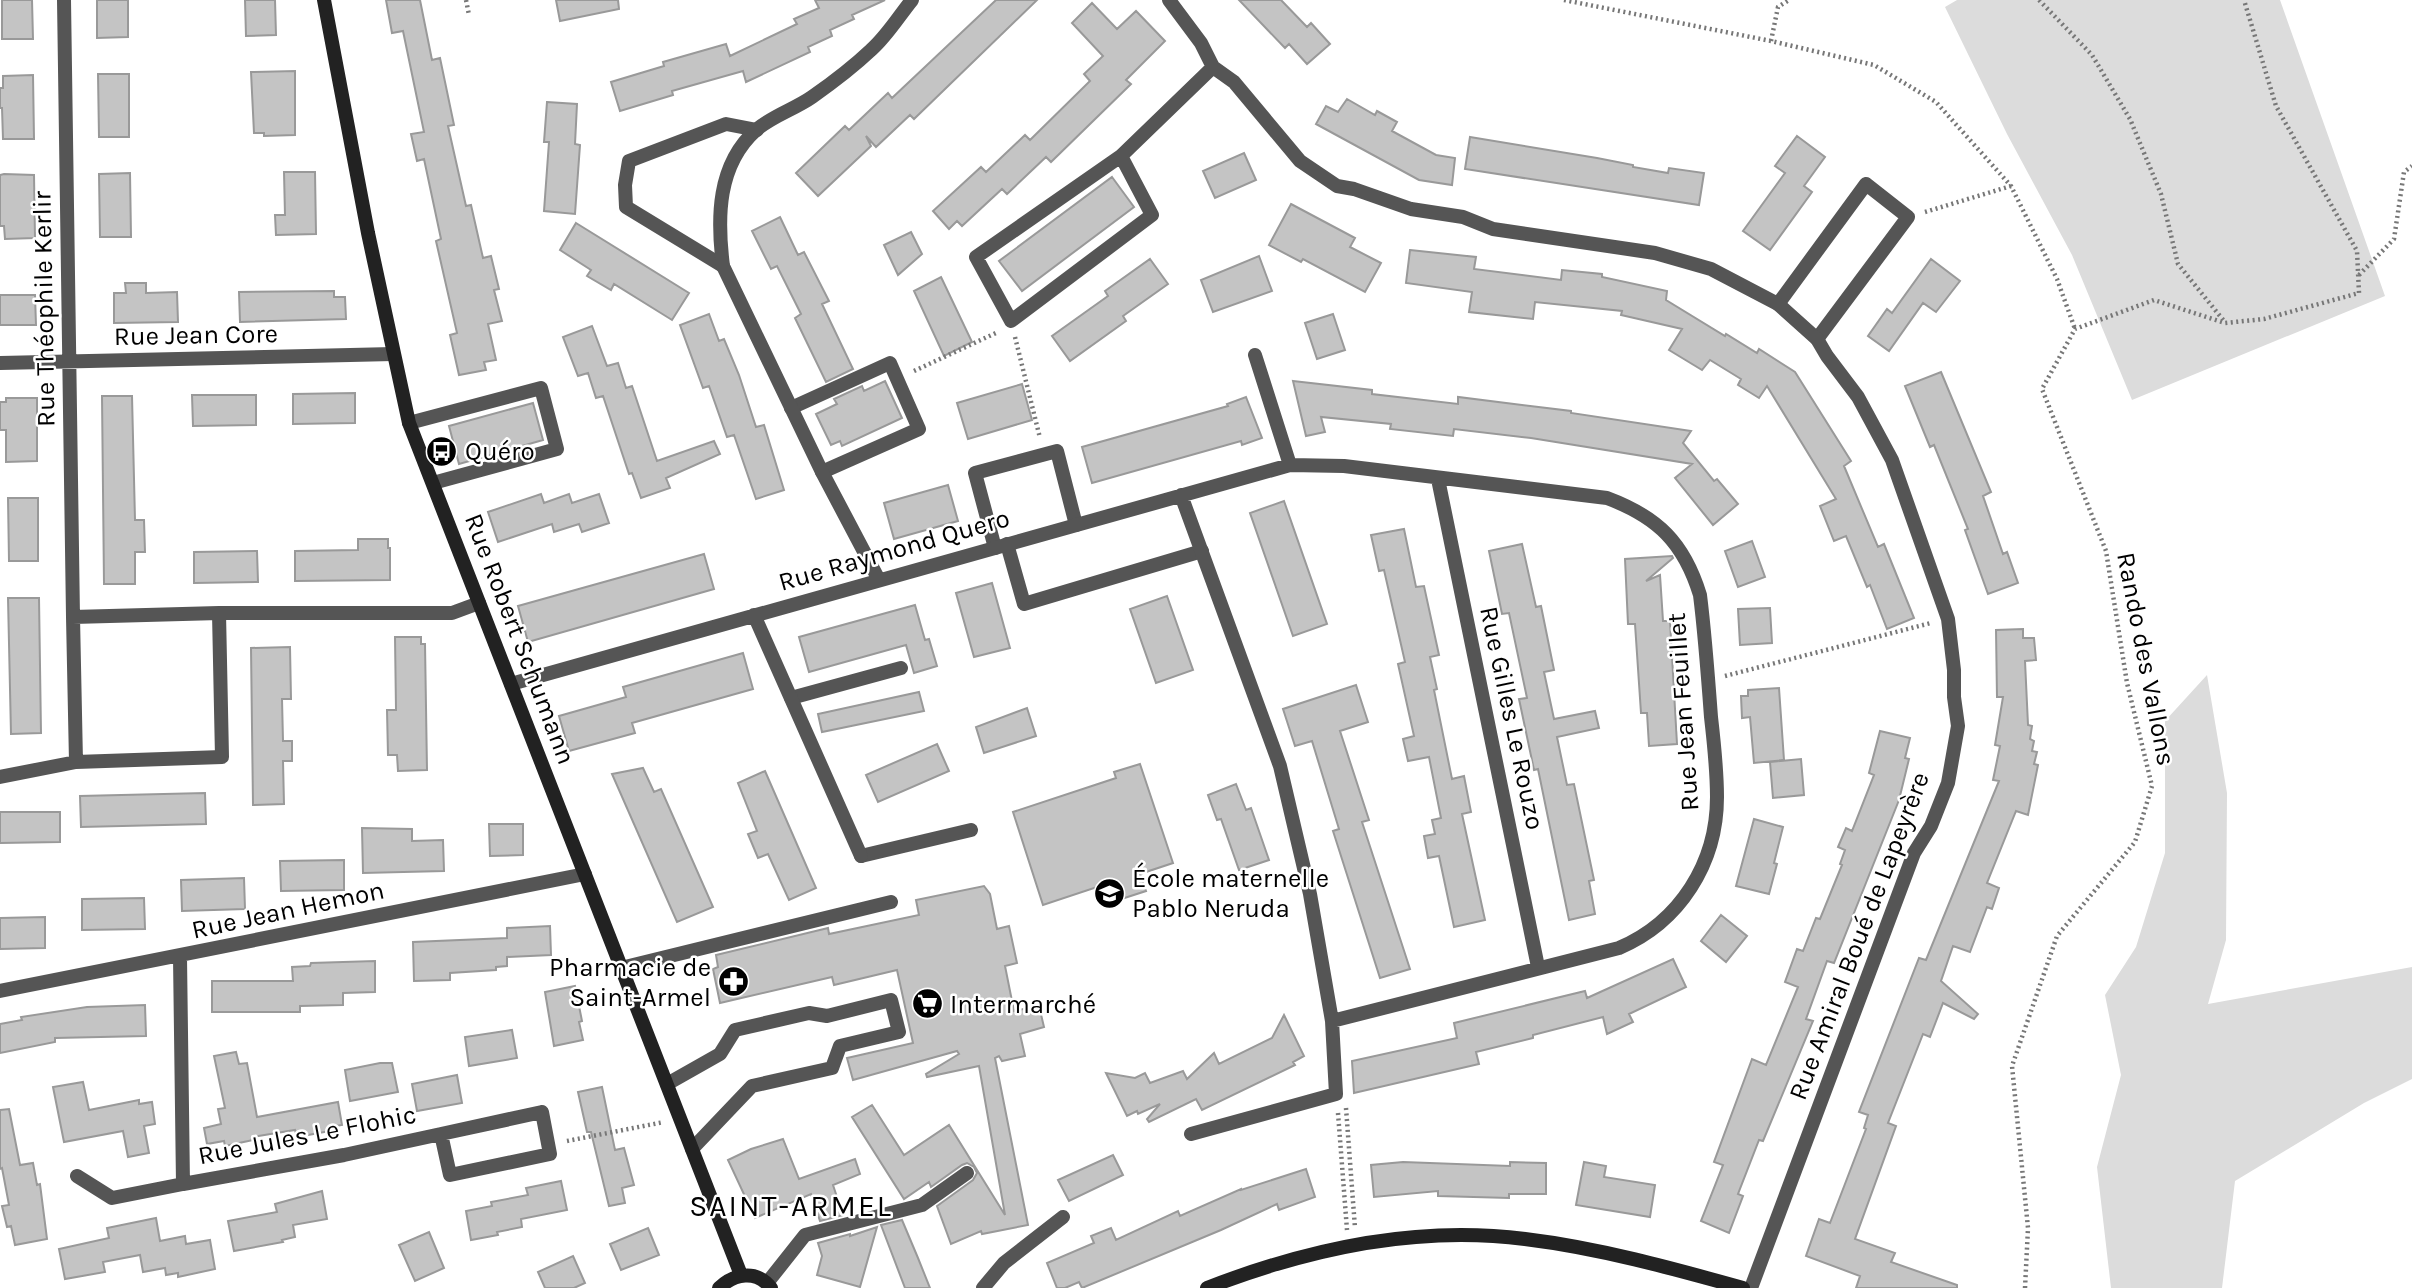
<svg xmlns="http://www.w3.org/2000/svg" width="2412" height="1288" font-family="Karla,sans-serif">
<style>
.green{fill:#dcdcdc}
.building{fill:#c4c4c4;stroke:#999;stroke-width:2}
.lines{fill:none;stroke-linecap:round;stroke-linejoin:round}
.path{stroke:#777;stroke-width:4.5;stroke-dasharray:2 3.5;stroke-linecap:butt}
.lane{stroke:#555;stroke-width:14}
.street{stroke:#555;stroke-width:14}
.secondary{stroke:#222;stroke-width:14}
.labels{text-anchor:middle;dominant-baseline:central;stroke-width:5;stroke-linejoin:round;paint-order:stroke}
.street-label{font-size:26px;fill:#000;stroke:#fff}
.poi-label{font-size:26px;fill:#000;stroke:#fff;text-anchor:start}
.quarter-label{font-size:30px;letter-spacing:2px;fill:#000;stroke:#fff}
</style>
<rect width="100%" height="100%" fill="#fff"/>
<path class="green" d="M1957,0H2280L2385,296L2132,400L2072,255L2007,134L1945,7Z
M2207,675L2227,793L2226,940L2208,1004L2412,967V1079L2364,1103L2235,1181L2222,1288H2111L2097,1167L2121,1075L2105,995L2136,947L2165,853V721Z"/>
<path class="building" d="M2,0H32L33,39H2Z
M97,0H128V37L97,38Z
M245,0H275L276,35L246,36Z
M386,0H420L432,60L440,58L454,125L448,126L466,206L471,205L483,258L491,256L499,289L494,290L502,321L488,324L496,360L484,362L486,370L459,375L450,335L457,333L436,241L441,239L424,159L417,161L411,134L424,132L403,31L392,33Z
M556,0H618L619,9L560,21Z
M815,0H885L852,15L854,19L830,30L832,36L808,47L810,52L746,82L743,71L672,91L673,95L620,111L611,82L664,66L663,62L726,44L730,56L797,24L794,19L819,8Z
M996,0H1037L914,119L910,115L876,147L866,136L871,146L818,196L796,173L845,126L849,130L888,93L892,98Z
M1239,0H1281L1307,27L1311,23L1330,44L1307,64L1289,44L1285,48Z
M1092,3L1117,29L1136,11L1165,41L1126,80L1131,84L1051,162L1046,157L1007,194L1002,189L962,226L957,221L949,229L933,211L981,167L986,172L1025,135L1030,140L1090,81L1084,74L1103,56L1072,23Z
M295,71V135L264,136V133H254L251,72Z
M98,74H129V137H99Z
M33,75L34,139H3L2,108H0V88H3V76Z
M1347,99L1375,115L1377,111L1397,122L1392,131L1436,155L1455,158L1452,185L1419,180L1316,124L1326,106L1338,112Z
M547,102L577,104L575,144L580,145L575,214L544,211L549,142H544Z
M1797,136L1825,157L1804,186L1812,192L1770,250L1743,231L1785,173L1775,166Z
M1470,137L1597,158L1633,165V167L1668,173L1669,168L1704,173L1699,205L1465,169Z
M1244,153L1256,180L1215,198L1203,171Z
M284,172H315L316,234L276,235L275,215H285Z
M130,173L131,237H100L99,174Z
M4,174L34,175L35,238L5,239L4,226H0V175Z
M1112,177L1134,207L1022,291L999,261Z
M1291,204L1355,238L1350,247L1381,263L1365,292L1303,259L1301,262L1269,245Z
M780,217L798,255L804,252L829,301L822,304L853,369L826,382L795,318L801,314L777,266L771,269L752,231Z
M576,223L689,293L672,320L614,284L611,290L587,276L591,270L560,250Z
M911,232L922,254L898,275L884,245Z
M1410,250L1476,257L1474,269L1561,280L1562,270L1602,274V277L1667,291L1666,300L1725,336L1726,334L1757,353L1759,349L1795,372L1851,461L1844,466L1878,547L1884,544L1914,618L1887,629L1870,585L1867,587L1846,536L1834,541L1820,506L1836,499L1767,386L1759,398L1738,385L1741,379L1710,360L1702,370L1669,350L1682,329L1621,315L1622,311L1535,302L1533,319L1469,312L1472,292L1406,283Z
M1259,256L1272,291L1213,312L1201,280Z
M1150,259L1168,284L1123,316L1126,321L1070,361L1052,336L1108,296L1105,291Z
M1931,259L1960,281L1936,312L1923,303L1889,351L1868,336L1887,309L1892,313Z
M941,277L972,342L944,356L914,291Z
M125,283H146V293L177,292L178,322L114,323V293H126Z
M334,291V297H345L346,319L240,322L239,292Z
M0,295H35L36,325H0Z
M709,314L719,341L724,339L739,375L756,427L764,425L784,490L756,499L734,435L727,437L709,386L703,388L680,325Z
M1333,314L1345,350L1317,359L1305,323Z
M592,326L607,366L618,363L626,388L632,386L657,461L714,441L720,454L666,478L670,488L641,498L632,473L629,474L603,396L596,398L588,373L578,376L563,337Z
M1941,372L1991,492L1983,496L2003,554L2007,552L2018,583L1988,594L1965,530L1968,529L1934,445L1930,447L1905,386Z
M885,381L902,418L842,446L840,441L831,445L816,414L837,404L834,399L862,386L864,391Z
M1293,381L1372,390V394L1458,404V397L1571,411V413L1691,431L1683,443L1714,481L1717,479L1738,504L1713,525L1675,478L1692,464L1531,438L1454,429L1453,436L1390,429L1391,424L1321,417L1325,432L1306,436Z
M1022,384L1032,420L968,439L957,403Z
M355,393V423L293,424V394Z
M192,395H256V425L193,426Z
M102,396H132L135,520H144L145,552H135V584H104Z
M1246,397L1262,438L1242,445L1241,441L1092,483L1082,447L1228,406L1227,404Z
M6,398H37V461L6,462V430H0V402H6Z
M533,403L543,440L459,464L449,426Z
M948,485L958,521L894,539L884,503Z
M541,494L544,503L569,494L572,503L599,494L609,523L582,532L579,524L554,532L552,524L498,542L488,512Z
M8,498H38V561H9Z
M1284,501L1327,624L1293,636L1250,513Z
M1404,529L1416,587L1424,586L1439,655L1430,657L1437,689L1434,690L1452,779L1464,776L1471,812L1462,814L1485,920L1454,927L1439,856L1428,858L1424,836L1435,834L1432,820L1441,818L1429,757L1408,761L1403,739L1414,736L1398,664L1405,662L1384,570L1379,571L1371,535Z
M358,539H388V548H390V580L295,581V551L358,550Z
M1752,541L1765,577L1738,587L1725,551Z
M1522,544L1536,607L1541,606L1554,670L1544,672L1554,719L1595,711L1599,728L1557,737L1567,785L1574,784L1594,880L1589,881L1595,914L1569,920L1538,769L1534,770L1519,699L1527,698L1509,613L1502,614L1489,551Z
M257,551L258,582L194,583V552Z
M704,554L714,589L528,642L518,606Z
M1672,556L1673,558L1646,581L1660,575L1663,621H1670L1677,744L1649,746L1647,713H1641L1635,624H1628L1625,559Z
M992,583L1010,648L974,657L956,593Z
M1167,596L1193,670L1156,683L1130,609Z
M8,598H39L41,733L11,734Z
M915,605L925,640L929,639L937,666L914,673L906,645L809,672L799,637Z
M1770,608L1772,643L1740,645L1738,609Z
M2023,629V638H2034L2036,660L2025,661L2028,725L2032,726L2030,739L2034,741L2032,751L2037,752L2034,764L2038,765L2028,815L2016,811L1987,883L1999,888L1992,909L1987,907L1970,952L1953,946L1941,981L1978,1014L1974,1019L1943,1003L1930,1037L1923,1034L1888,1123L1896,1126L1855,1239L1895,1253L1891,1262L1957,1285V1288H1856L1860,1276L1806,1256L1819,1219L1830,1223L1866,1129L1864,1128L1868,1115L1859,1112L1919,958L1926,960L1999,781L1993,780L2000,746L1995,745L2003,697H1997L1996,630Z
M395,637H421V644H425L427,770L398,771L397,755H388L387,710H396Z
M290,647L291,699H282L283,741H292V761H283L284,804L253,805L251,648Z
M743,653L753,689L632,723L635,733L569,751L559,716L626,697L623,687Z
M1356,685L1368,722L1340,731L1369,820L1362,822L1410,969L1380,978L1333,831L1339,829L1312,741L1295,746L1283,709Z
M1779,688L1784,760L1754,763L1750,717L1742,718L1741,696H1748V690Z
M919,692L924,711L822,732L818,714Z
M1027,708L1036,736L984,753L976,727Z
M1880,731L1910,738L1905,758L1909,759L1899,800L1834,963L1827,961L1806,1019L1813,1021L1763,1141L1759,1140L1738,1194L1743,1196L1729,1233L1701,1221L1723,1165L1714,1162L1752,1059L1766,1065L1798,987L1785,982L1797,949L1803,951L1816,918L1820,919L1842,865L1840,864L1845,850L1838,847L1846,828L1852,831L1874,775L1869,773Z
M937,744L949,771L878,802L866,775Z
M1801,759L1804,795L1773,798L1770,762Z
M1140,764L1173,863L1140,874L1146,891L1106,904L1100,886L1043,905L1013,812L1116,778L1114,772Z
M643,768L654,792L661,789L713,907L677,922L612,774Z
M765,771L816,888L789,900L768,854L758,858L748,834L757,831L738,783Z
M1236,784L1246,810L1251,808L1269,860L1239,870L1221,819L1217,820L1208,795Z
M205,793L206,824L81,827L80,796Z
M0,812H60V842L0,843Z
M1754,819L1783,827L1774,863L1777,864L1769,894L1736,886Z
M489,824H523V855L490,856Z
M362,828L412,829V841L443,840L444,871L363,873Z
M344,860V890L281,891L280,861Z
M244,878L245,909L182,911L181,880Z
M984,886L990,894L997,929L1009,926L1017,963L1005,966L1014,1011L1039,1006L1044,1027L1020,1034L1025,1056L1002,1061L999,1056L995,1058L1028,1225L982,1234L981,1231L951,1244L937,1206L973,1180L977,1173L974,1167L967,1163L962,1165L931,1187L929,1182L904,1199L852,1117L872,1105L904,1155L949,1125L1005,1215L979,1066L927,1077L926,1074L959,1054L957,1051L853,1080L847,1058L913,1043L897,970L834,985L832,977L720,1003L713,969L718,967L716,955L828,928L829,934L919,915L916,900Z
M144,898L145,929L82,930V899Z
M1721,915L1747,936L1726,962L1701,941Z
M45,917V948L0,949V918Z
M550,926L551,955L507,957V966L496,967V970L450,973V980L414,981L413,942L507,938V928Z
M1673,959L1686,987L1629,1014L1633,1022L1607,1034L1603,1017L1533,1035V1038L1476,1052L1479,1064L1354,1093L1352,1061L1457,1038L1454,1023L1585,991L1587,998Z
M375,961V992L343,993V1005L300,1006V1012H212V981H293L292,967L310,966L311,963Z
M575,986L582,1021L579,1022L583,1040L554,1046L545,992Z
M145,1005L146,1036L55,1038V1042L0,1053V1024L22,1020L21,1017L87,1007Z
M1284,1015L1304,1056L1293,1062L1295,1065L1202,1110L1196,1099L1149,1122L1147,1119L1160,1104L1138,1114L1137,1111L1127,1116L1106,1073L1135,1078L1145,1073L1150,1083L1183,1071L1187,1079L1214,1053L1219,1064L1272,1038Z
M512,1030L517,1058L469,1066L465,1037Z
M236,1052L239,1064L247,1063L257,1117L338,1102L342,1125L329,1127L330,1131L297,1137L295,1130L252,1137L253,1140L225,1146L224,1141L207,1144L204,1128L221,1124L218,1109L225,1108L214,1056Z
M380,1063H392L398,1092L350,1101L345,1070Z
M457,1075L462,1103L417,1111L412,1084Z
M83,1082L89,1110L139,1100V1104L152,1102L155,1124L144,1126L149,1153L128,1157L123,1131L64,1142L53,1087Z
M602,1087L615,1150L624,1148L634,1185L622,1188L625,1203L609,1206L591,1132H587L578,1092Z
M9,1109L20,1165L33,1163L37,1185L40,1184L47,1239L15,1245L11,1226L7,1227L2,1206L9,1205L2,1168L0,1169V1110Z
M783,1139L799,1179L855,1159L860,1174L833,1185L843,1215L820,1221L811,1194L755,1218L728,1160L751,1149Z
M1113,1155L1123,1175L1069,1201L1058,1180Z
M1403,1162L1510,1166V1162L1546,1163V1194H1509V1198L1438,1196V1191L1374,1197L1371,1165Z
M1584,1162L1606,1166L1604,1177L1655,1185L1650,1217L1576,1205Z
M1306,1169L1315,1197L1279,1210L1277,1204L1221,1230L1082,1288L1079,1282L1065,1288H1057L1047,1263L1094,1243L1091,1236L1111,1228L1116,1240L1178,1211L1180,1216L1241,1189V1190Z
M561,1181L567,1210L521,1219L522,1227L497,1232L498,1235L471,1240L466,1211L492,1206L491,1202L528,1195L526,1188Z
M322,1191L327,1219L293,1225L295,1237L282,1240L283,1242L234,1251L228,1221L277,1212L275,1204Z
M156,1218L160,1241L185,1236L186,1244L210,1240L215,1269L178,1277V1273L166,1275L165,1268L143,1272L140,1255L103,1262L105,1272L65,1279L59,1249L109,1238L107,1228Z
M902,1220L918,1258L930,1288H905L881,1225Z
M877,1227L860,1287L817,1275L822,1256L818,1243L850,1234V1236Z
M648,1228L659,1255L621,1270L610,1244Z
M429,1232L444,1268L415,1281L399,1245Z
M573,1256L585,1283L574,1288H545L538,1272Z"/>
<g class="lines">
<path class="path" d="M466,0L469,15
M1564,0L1771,41L1874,65L1936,102L2011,186L2057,279L2075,329
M2039,0L2092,55L2130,119L2161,194L2178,264L2224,321
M1771,41L1778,7L1789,0
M1925,212L2011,186
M2359,275L2394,239L2404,172L2412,166
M1015,337L1040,438
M914,371L998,332
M1725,676L1931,623
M1346,1108L1355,1228
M1338,1113L1347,1230
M567,1141L664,1122
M2025,1288L2028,1228L2012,1066L2057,936L2135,842L2152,786L2127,683L2106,551L2042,389L2075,329L2154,300L2225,323L2264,319L2359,293L2357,251L2276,106L2244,0"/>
<path class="lane" d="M723,266L626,207L625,185L629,161L726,124L757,130
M1778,304L1866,184L1908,217L1817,339
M791,408L890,363L919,429L822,472
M409,423L541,388L557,449L433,483
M1007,544L1024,604L1202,551
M995,548L975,473L1057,451L1076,525
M791,698L901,668
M861,856L971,830
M621,968L891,902
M667,1084L720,1054L735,1030L809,1013L827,1016L891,1000L899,1032L840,1046L832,1068L752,1086L692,1149"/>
<path class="street" d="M64,0L73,617
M1169,0L1201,43L1213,67L1234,82L1300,161L1337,186L1354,189L1411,209L1463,217L1493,229L1655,253L1711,269L1778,304L1817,339L1827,356L1858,397L1892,460L1948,619L1954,670V697L1958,726L1948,783L1931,826L1914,853L1751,1288
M1121,156L1152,215L1011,321L976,257L1121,156L1213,67
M1255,355L1290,465
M0,363L393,354
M1438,479L1538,967
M1181,495L1280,766L1310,894L1332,1021L1336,1094L1191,1134
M879,580L822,472L723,266C717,218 717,165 756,130C772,116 795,109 812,97C832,83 853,67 871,50C887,36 899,16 912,0
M219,613L222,757L76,762L73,617L219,613H452L479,603
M754,615L861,856
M511,684L1290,465L1344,466L1607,498C1658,517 1684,543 1700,595C1705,635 1708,676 1711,717C1714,743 1717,770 1717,797C1717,863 1680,922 1619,948L1332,1021
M0,777L76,762
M180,957L183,1184L344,1155L441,1134L450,1175L550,1154L542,1112L441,1134
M0,991L585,874
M77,1176L112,1198L183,1184
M767,1283L805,1235L922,1205L967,1173
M983,1288L1004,1263L1063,1217"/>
<path class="secondary" d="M324,0L368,233L409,423L741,1275
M719,1288C734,1274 756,1269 771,1288
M1207,1288C1307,1249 1418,1225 1525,1239C1599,1248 1671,1268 1743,1288"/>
</g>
<defs>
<symbol id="bus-disc" viewBox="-11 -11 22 22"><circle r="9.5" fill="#000" stroke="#fff"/><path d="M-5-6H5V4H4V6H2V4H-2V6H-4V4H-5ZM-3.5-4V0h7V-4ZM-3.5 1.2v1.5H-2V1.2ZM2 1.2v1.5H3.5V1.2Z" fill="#fff"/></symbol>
<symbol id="school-disc" viewBox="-11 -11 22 22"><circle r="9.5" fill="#000" stroke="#fff"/><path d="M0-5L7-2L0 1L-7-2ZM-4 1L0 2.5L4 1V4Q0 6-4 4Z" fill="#fff"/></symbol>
<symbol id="pharmacy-disc" viewBox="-11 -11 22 22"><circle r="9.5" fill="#000" stroke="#fff"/><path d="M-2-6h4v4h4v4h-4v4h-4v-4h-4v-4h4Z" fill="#fff"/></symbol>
<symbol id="supermarket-disc" viewBox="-11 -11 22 22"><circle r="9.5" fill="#000" stroke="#fff"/><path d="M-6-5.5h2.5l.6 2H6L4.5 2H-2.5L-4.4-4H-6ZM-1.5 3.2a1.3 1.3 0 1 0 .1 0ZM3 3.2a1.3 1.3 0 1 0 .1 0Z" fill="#fff"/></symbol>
</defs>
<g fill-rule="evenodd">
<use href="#bus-disc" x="424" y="434" width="35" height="35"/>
<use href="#school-disc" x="1092" y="876" width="35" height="35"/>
<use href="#pharmacy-disc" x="716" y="964" width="35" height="35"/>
<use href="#supermarket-disc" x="910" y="986" width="35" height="35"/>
</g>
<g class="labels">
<g class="street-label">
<text transform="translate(44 309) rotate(-91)">Rue Théophile Kerlir</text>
<text transform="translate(196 335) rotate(-1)">Rue Jean Core</text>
<text transform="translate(894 550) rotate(-16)">Rue Raymond Quero</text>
<text transform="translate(520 639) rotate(69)">Rue Robert Schumann</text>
<text transform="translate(2146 659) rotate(79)">Rando des Vallons</text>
<text transform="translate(1683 712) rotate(-94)">Rue Jean Feuillet</text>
<text transform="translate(1512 718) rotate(78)">Rue Gilles Le Rouzo</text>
<text transform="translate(288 910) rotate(-12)">Rue Jean Hemon</text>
<text transform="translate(1859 936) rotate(-69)">Rue Amiral Boué de Lapeyrère</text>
<text transform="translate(307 1135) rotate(-11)">Rue Jules Le Flohic</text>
</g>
<g class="poi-label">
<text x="465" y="451">Quéro</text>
<text x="1132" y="878">École maternelle<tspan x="1132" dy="30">Pablo Neruda</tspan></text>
<text x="711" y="967" text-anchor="end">Pharmacie de<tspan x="711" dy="30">Saint-Armel</tspan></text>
<text x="950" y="1004">Intermarché</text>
</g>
<g class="quarter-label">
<text x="791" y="1206">SAINT-ARMEL</text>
</g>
</g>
</svg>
